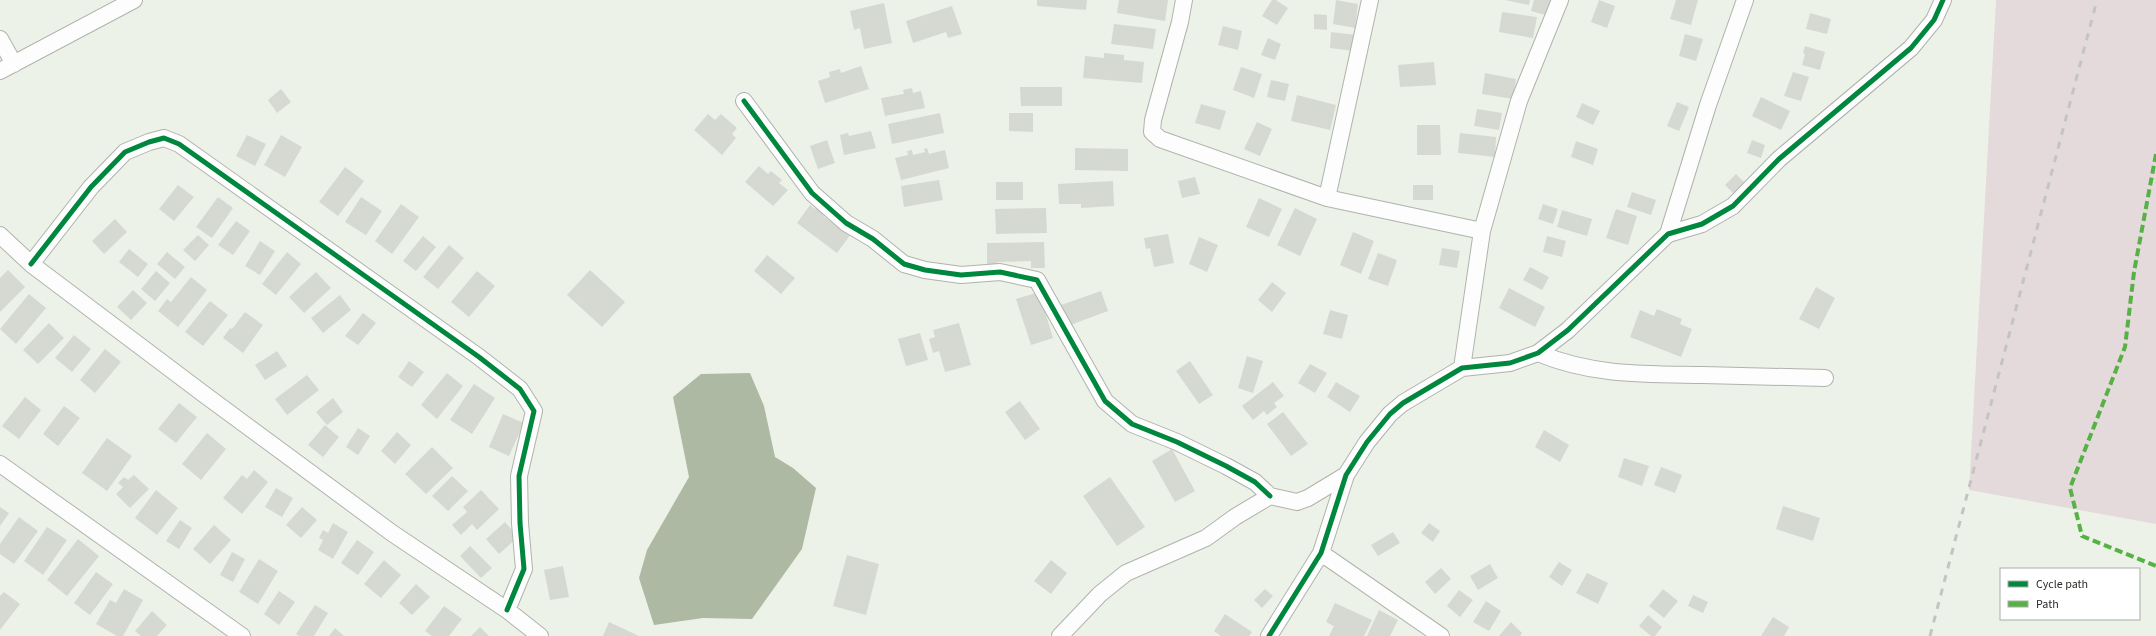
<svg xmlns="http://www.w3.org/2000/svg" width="2156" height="636" font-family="'Source Sans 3',sans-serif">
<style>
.green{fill:#e4dadc}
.water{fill:#adb9a2}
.building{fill:#d5d9d2}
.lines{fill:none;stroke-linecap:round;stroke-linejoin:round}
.street-casing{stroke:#b0b3ad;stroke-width:18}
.street{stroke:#fcfdfc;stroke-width:16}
.rail{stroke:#c3c5c3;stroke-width:3;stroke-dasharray:7 7;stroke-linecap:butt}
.quiet{stroke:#56b245;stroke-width:4;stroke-dasharray:8 4;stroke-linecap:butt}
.cycleway-casing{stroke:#fff;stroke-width:8}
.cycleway{stroke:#00873e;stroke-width:5}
</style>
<rect width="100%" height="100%" fill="#edf2e8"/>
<path class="green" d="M1996,0H2156V524L1969,490Z"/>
<path class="water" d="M750,373L764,406L775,457L793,468L816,488L802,549L752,619L703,618L654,625L639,578L647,550L689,477L673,397L701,374Z"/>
<path class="building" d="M1037,0H1087L1086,10L1037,6Z
M1119,0H1168L1165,21L1117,13Z
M1272,0H1276L1288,8L1277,25L1262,16Z
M1336,0L1358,4L1355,28L1333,24Z
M1505,0H1530L1529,5Z
M1534,0H1553L1549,16L1531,11Z
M1599,0L1615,6L1607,28L1591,22Z
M1676,0H1698L1691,25L1670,19Z
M884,3L892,43L864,49L860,28L854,30L850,11Z
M952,6L962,34L948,38L946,32L913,43L906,21Z
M1502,12L1537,17L1533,38L1499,32Z
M1810,13L1831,19L1827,34L1806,29Z
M1314,14L1327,15V30L1314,29Z
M1114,24L1156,29L1153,49L1111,44Z
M1223,26L1242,31L1238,50L1218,45Z
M1331,32L1356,35L1354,51L1330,48Z
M1685,34L1703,39L1696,61L1679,56Z
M1268,38L1281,44L1275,60L1261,55Z
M1805,46L1825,52L1820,70L1802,65L1805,54L1803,53Z
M1104,53L1124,55V60L1144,62L1142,83L1083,78L1085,56L1104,58Z
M1434,62L1436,85L1400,87L1398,65Z
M861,66L869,89L825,103L818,81L830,77L829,72L840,69L841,73Z
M1241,67L1262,74L1254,98L1233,90Z
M1793,72L1809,77L1801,101L1784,96Z
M1485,73L1516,79L1513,99L1482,94Z
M1271,80L1289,84L1285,101L1267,97Z
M1020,87H1062V106H1021Z
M912,88L913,93L921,91L925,108L885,116L881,98L904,94L903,90Z
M281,89L291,102L277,113L268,100Z
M1297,95L1336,105L1330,130L1291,121Z
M1761,97L1790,111L1781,130L1752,116Z
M1677,102L1689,107L1679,131L1667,126Z
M1582,103L1600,111L1593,125L1576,117Z
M1201,104L1226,111L1220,130L1195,123Z
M1477,109L1502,113L1499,130L1474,126Z
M940,113L944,133L892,144L888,124Z
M1009,113H1033V132L1009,131Z
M708,114L715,120L721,114L737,128L732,134L736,138L722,155L694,130Z
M1257,122L1272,129L1260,156L1244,149Z
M1417,125H1440L1441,155H1417Z
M871,131L876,148L844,155L840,135L848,133L849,136Z
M1460,133L1496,137L1495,157L1458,153Z
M247,135L266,144L255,166L236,156Z
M281,135L302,147L285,177L264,165Z
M827,140L835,163L818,169L810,146Z
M1752,140L1765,145L1761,158L1747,153Z
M1576,141L1598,149L1593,165L1571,157Z
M927,148L929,154L945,150L949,168L901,180L895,158L908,155L907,151L912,150L913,155L925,152L924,149Z
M1075,148L1128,149V171L1075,170Z
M759,166L768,174L771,171L782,180L779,183L788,190L773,206L745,182Z
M345,167L364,181L338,216L319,202Z
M1736,174L1748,186L1737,197L1725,185Z
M1195,177L1200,194L1182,198L1178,181Z
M939,180L943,200L904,207L901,186Z
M1113,181L1114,206L1081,208V204H1059L1058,184Z
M996,182H1023V200H996Z
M178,185L194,197L174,221L159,209Z
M1413,185H1433V200H1413Z
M1632,192L1656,200L1651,215L1627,207Z
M218,197L233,208L212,238L196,227Z
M361,197L382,211L366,235L345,222Z
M1259,198L1282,209L1269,237L1246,227Z
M401,204L419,217L392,254L375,241Z
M1543,204L1558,209L1553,224L1538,219Z
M810,205L815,209L817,206L826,213L823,216L843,231L844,229L851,234L837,253L797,223Z
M1046,208L1047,233L996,234L995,209Z
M1295,208L1317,219L1300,256L1277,245Z
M1616,209L1637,216L1628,245L1606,238Z
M1562,210L1592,219L1587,236L1557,227Z
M115,219L127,232L104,254L92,241Z
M236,221L250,231L233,255L218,245Z
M1353,232L1374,241L1361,274L1340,265Z
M1168,234L1174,263L1154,267L1150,248L1146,249L1144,238Z
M198,235L209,245L195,261L183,250Z
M423,236L436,247L416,271L403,261Z
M1547,236L1566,241L1562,257L1543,252Z
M1199,237L1218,245L1207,272L1189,264Z
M260,241L275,251L260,275L245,266Z
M1044,242L1045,268H1031V261L997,262V266L987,267V243Z
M449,245L464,258L438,289L423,277Z
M1442,248L1460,251L1457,268L1439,265Z
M129,249L148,264L138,277L119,262Z
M167,252L185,267L175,279L157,264Z
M287,252L301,264L276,295L262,284Z
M1378,253L1397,260L1388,286L1368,279Z
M767,255L795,278L781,294L754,271Z
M1530,267L1549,277L1542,290L1523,280Z
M8,270L25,287L0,312V278Z
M590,270L625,302L602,327L567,295Z
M156,271L170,283L155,301L141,289Z
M477,271L495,286L469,317L451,302Z
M316,272L331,288L304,313L289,297Z
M191,277L207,290L178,327L158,311L167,299L171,302Z
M1272,282L1286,293L1272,312L1258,300Z
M1816,287L1835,298L1819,329L1799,319Z
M1509,288L1545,307L1535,327L1499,308Z
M133,290L147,303L131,320L117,307Z
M1101,291L1108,311L1065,327L1058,306Z
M1039,292L1053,338L1031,345L1016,299Z
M29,294L46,308L16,344L0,329Z
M340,295L351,310L323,333L311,318Z
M210,301L228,315L203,346L185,332Z
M1657,309L1682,319L1680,324L1692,329L1681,357L1630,337L1640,310L1654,316Z
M1330,310L1348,315L1342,339L1323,334Z
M245,312L263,325L243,353L223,338L230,328L232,329Z
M363,313L376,323L358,345L345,336Z
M49,323L64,338L38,364L23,350Z
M959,323L971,365L945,372L939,351L933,353L929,339L935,337L933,330Z
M920,333L928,360L906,366L898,339Z
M74,335L91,349L72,372L55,358Z
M105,349L121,362L95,393L80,380Z
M277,351L287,366L265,380L255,365Z
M1247,356L1263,361L1253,393L1238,388Z
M409,361L424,372L412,387L398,377Z
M1190,361L1213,395L1199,404L1176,371Z
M1310,364L1327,373L1315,393L1298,383Z
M447,373L463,386L437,419L421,405Z
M307,375L319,390L287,415L275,399Z
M1273,382L1284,396L1274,403L1277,407L1267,415L1264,411L1253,420L1242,406Z
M1336,382L1360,396L1350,412L1327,397Z
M474,384L495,398L472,434L450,420Z
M25,397L41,410L19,439L2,426Z
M333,398L343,412L327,425L316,412Z
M1020,401L1040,429L1025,440L1005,412Z
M179,403L197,417L176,443L158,429Z
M64,406L80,418L58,446L43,434Z
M1283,412L1308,444L1291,456L1267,424Z
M503,414L524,423L509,456L489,447Z
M325,425L339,437L323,457L308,445Z
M358,428L370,436L358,455L346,447Z
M1544,430L1569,445L1560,462L1535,447Z
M397,432L411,445L395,464L381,451Z
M207,433L226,449L201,480L182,464Z
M107,438L132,456L107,491L82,473Z
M432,447L453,468L426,494L405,474Z
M1172,449L1195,491L1175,502L1152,461Z
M1624,458L1649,466L1642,486L1618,477Z
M1661,467L1682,475L1675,493L1654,485Z
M254,470L268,482L242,514L223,498L242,475L247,479Z
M134,475L149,489L130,508L116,494L123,487L118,483L124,477L128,480Z
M452,476L468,491L448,511L432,496Z
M1110,477L1145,527L1117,546L1083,496Z
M276,488L293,498L282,517L265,507Z
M156,490L178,508L157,535L135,518Z
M481,490L499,509L477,530L472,524L461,535L452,525L467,512L463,507Z
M1783,506L1820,518L1813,541L1776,529Z
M0,507L9,513L0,526Z
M302,507L317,520L301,538L286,525Z
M19,517L38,531L14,564L0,554V544Z
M180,520L192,528L179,549L166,541Z
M505,522L518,537L499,554L486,539Z
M333,523L348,532L333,559L318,550L323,540L319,538L323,530L328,533Z
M1429,523L1440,531L1433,542L1421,533Z
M214,525L231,540L210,564L193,549Z
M47,527L67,540L43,575L24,561Z
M1393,532L1400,543L1378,556L1371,545Z
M78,539L99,556L67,596L47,580Z
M357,540L374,552L358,575L341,563Z
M470,546L492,568L481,578L460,556Z
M232,552L245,559L233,582L220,575Z
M847,555L879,564L866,615L833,606Z
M259,559L278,571L258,604L239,592Z
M384,560L401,575L381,598L364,584Z
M1051,560L1067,573L1051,594L1034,581Z
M1559,562L1572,570L1562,586L1549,577Z
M1490,564L1498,578L1478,590L1470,576Z
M563,566L569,597L550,600L544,570Z
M1441,568L1451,579L1435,594L1425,582Z
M96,572L113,584L90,615L74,603Z
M1587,573L1608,583L1598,604L1576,593Z
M416,584L430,597L412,615L399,603Z
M124,589L143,600L123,636H117L96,624L110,600L116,603Z
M1265,589L1273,596L1262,608L1254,600Z
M1663,589L1678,601L1664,618L1649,606Z
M1459,590L1473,600L1460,617L1447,606Z
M279,591L295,602L279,625L264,614Z
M4,592L20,604L0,630V596Z
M1693,595L1708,602L1703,613L1688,606Z
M1486,601L1501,611L1489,631L1473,622Z
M1335,603L1372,620L1364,636H1329L1334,626L1326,622Z
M315,605L328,613L314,636H299L296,634Z
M444,606L462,619L449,636H432L425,631Z
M1379,610L1398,620L1390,636H1367Z
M152,611L167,625L157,636H141L135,631Z
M1225,614L1252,632L1249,636H1221L1214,631Z
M1648,615L1662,627L1655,636H1651L1639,626Z
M1773,617L1789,627L1784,636H1761Z
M609,622L639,636H603Z
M1511,622L1522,633L1520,636H1499Z
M480,627L489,636H471Z
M335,628L344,636H329Z"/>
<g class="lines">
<defs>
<path id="street" d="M1184,0L1180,22L1153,120L1152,132L1160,139L1327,198L1370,0
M0,39L14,64
M0,71L134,0
M744,101L812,193L846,223L873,239L904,264L925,270L961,275L1000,272L1037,280L1105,401L1132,424L1177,442L1226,466L1255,482L1270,496
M1327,198L1482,231
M1668,234L1708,105L1745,0
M0,235L31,264L205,395L392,533L507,610L540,636
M31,264L91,187L125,152L149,142L164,138L179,144L479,357L520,389L534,411L519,476L520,523L524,569L507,610
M1538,353C1593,376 1645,374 1703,375C1744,376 1785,377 1825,378
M1462,368L1482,231L1519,101L1560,0
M0,464L242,636
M1321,553L1441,636
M1060,636L1100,594L1126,573L1206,538L1235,517L1270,496L1297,502L1308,498L1346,475
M1269,636L1321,553L1346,475L1367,442L1390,414L1403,403L1462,368L1510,363L1538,353L1568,330L1668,234L1702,224L1733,206L1779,159L1911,48L1934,20L1943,0"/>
</defs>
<use href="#street" class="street-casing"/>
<use href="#street" class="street"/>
<path class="rail" d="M1930,636L2097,0"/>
<path class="quiet" d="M2156,154L2134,272L2125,347L2070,488L2082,536L2156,566"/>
<defs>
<path id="cycleway" d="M744,101L812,193L846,223L873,239L904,264L925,270L961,275L1000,272L1037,280L1105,401L1132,424L1177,442L1226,466L1255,482L1270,496
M31,264L91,187L125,152L149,142L164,138L179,144L479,357L520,389L534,411L519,476L520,523L524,569L507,610
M1269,636L1321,553L1346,475L1367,442L1390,414L1403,403L1462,368L1510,363L1538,353L1568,330L1668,234L1702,224L1733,206L1779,159L1911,48L1934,20L1943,0"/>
</defs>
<use href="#cycleway" class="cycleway-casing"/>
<use href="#cycleway" class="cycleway"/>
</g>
<rect x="2000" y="568" width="140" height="52" fill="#ffffff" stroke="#aaaba9"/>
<rect x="2008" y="581" width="20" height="6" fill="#00873e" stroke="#aaaba9"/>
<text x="2036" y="588" font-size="12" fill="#2b2e28">Cycle path</text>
<rect x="2008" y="601" width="20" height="6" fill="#56b245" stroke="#aaaba9"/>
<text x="2036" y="608" font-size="12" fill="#2b2e28">Path</text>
</svg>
